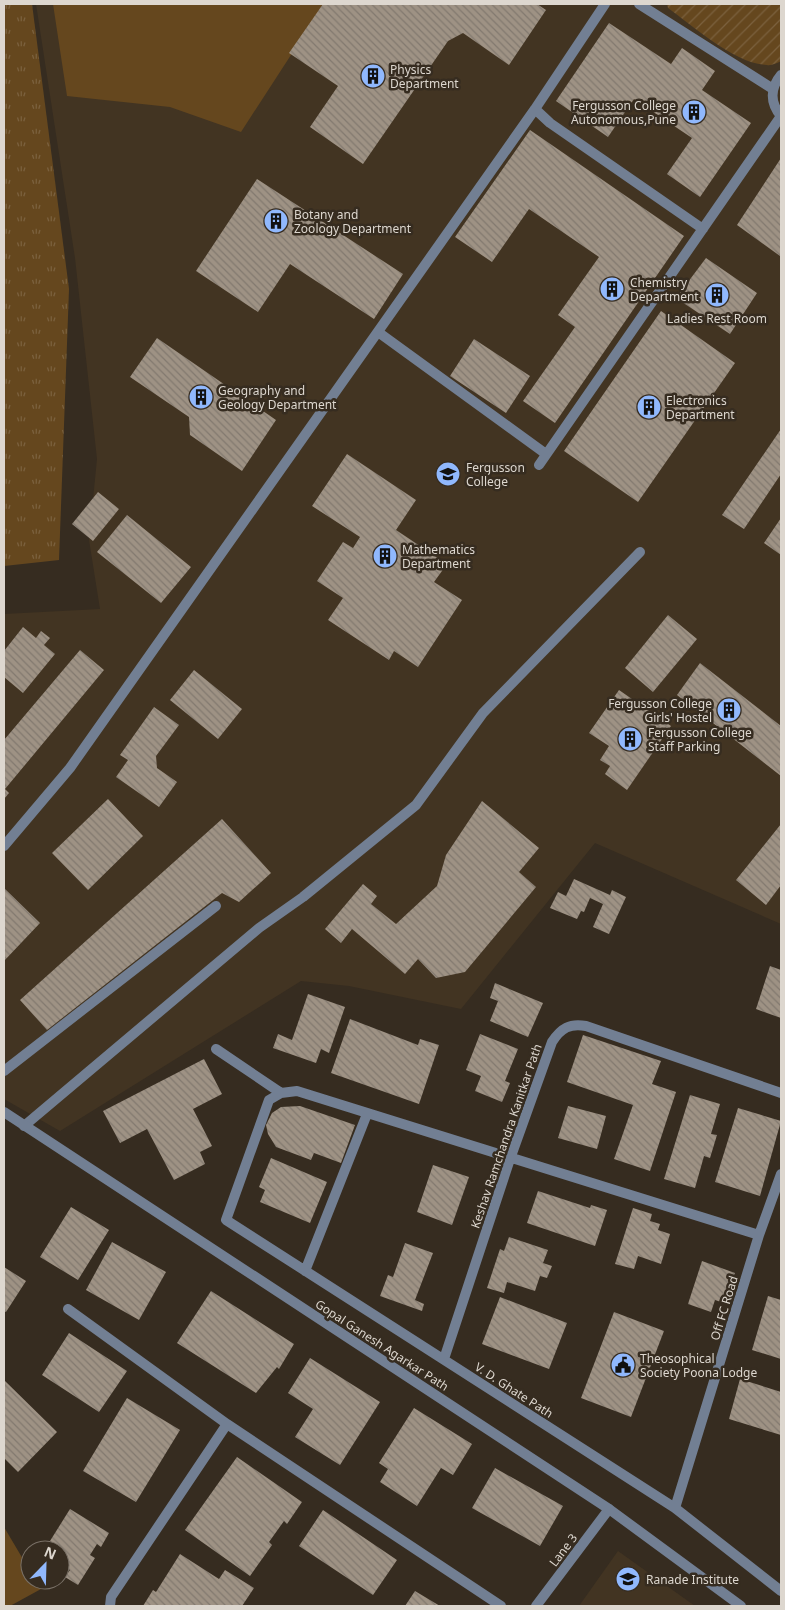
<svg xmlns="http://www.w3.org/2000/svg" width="785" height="1610" font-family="'Noto Sans',sans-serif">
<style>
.built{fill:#423422}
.grass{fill:url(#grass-tufts)}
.garden{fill:url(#garden-furrows)}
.pitch{fill:#65471e}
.building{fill:url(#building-back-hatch)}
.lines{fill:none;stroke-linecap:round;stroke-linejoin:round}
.service{stroke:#727f93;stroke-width:10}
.minor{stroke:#727f93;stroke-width:10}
.tertiary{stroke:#727f93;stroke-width:10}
.labels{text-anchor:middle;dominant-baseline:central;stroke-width:5;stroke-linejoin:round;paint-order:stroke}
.poi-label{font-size:12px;fill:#ddd7cf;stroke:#362c20;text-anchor:start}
.street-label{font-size:12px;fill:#ddd7cf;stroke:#362c20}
</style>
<defs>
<pattern id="grass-tufts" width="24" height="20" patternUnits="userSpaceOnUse" patternTransform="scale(1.25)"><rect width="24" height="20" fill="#65471e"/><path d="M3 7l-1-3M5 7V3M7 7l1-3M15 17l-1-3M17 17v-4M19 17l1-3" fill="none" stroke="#7b613e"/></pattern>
<pattern id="garden-furrows" width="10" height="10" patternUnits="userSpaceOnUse" patternTransform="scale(1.25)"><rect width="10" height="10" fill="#65471e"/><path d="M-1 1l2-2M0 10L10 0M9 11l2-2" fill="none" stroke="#7b613e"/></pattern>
<pattern id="building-back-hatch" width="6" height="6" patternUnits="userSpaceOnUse" patternTransform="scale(1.25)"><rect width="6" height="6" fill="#9e9284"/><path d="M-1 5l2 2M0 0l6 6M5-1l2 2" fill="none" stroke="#82796f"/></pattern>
</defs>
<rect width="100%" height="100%" fill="#362c20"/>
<path class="built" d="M36,4H781V924L595,843L461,1009L349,986L301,981L60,1131L4,1099V614L100,609L89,540L97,459L75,258Z
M618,1551L695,1606H579Z"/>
<path class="grass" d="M4,4H32L69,289L59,560L4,566Z"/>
<path class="garden" d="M667,4H781V61C777,63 771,66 767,65C735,64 693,26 668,8Z"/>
<path class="pitch" d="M53,4H324L241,132L170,107L67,96Z
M4,1527L30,1571V1580H35L41,1589L10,1606H4Z"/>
<path class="building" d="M323,4H537L546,10L509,65L463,33L448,41L363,164L310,127L338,86L289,53Z
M609,23L671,64L682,48L715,71L702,90L751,123L700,197L667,174L692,138L634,99L608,137L556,101Z
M530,130L684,236L555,423L523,401L575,327L558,315L599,257L529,209L492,262L455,237Z
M781,158V254L780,256L737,225Z
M257,179L403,274L374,319L290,264L258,312L196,271Z
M706,258L757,293L730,334L676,298Z
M661,311L735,363L638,502L564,451Z
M157,338L276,420L242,471L190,435L189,417L130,377Z
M474,339L530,376L506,413L450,376Z
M781,429V474L744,529L722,515Z
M347,454L416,500L396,530L447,564L434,582L462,600L418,667L394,651L389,660L328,620L343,598L317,581L343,542L353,548L360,537L312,506Z
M98,492L119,509L93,541L72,524Z
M127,515L191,567L161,603L97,552Z
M781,518V555L764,543Z
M668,615L697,639L653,692L625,668Z
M23,627L36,638L41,631L50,638L44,645L55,654L23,693L4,677V651Z
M80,650L104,670L5,789L9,793L4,799V740Z
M700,663L781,726V776L677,695Z
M194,670L242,709L218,739L170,700Z
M619,690L671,726L627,790L605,774L610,766L600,760L609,746L589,733Z
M154,707L179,725L156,756L157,768L177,782L159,807L116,777L128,760L120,755Z
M108,799L143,836L88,890L52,853Z
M482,801L539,848L519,872L536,887L465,972L436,978L418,959L405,974L352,929L341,943L325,929L363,884L377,896L371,904L396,924L437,886L446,855Z
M222,819L271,873L239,902L222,893L47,1030L20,1000Z
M781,824V885L766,905L736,880Z
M574,879L610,895L612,890L626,897L609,934L593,927L603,904L590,898L584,912L581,911L577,919L550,908L558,892L566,896Z
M4,888L40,923L4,961Z
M770,966L781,970V1018L756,1009Z
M495,983L543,1003L528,1037L490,1021L498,1001L490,998Z
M308,994L345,1007L329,1053L321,1049L316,1063L273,1048L278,1034L292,1040Z
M350,1019L418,1045L420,1039L439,1045L419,1104L331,1073Z
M480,1034L518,1049L505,1081L510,1083L502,1102L475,1091L481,1076L466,1070Z
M583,1035L661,1061L652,1084L676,1092L650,1171L614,1159L633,1105L567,1082Z
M204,1059L222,1094L193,1109L212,1146L200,1152L205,1164L174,1180L147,1129L120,1143L103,1111Z
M690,1095L720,1104L711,1134L717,1135L710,1158L704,1156L695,1188L664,1179Z
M300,1106L355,1125L341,1163L314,1153L311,1160L276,1147L268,1134L266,1125L272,1113L281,1107Z
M568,1106L606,1116L597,1149L558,1138Z
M738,1108L781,1121L760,1196L715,1182Z
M271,1158L327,1182L310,1223L260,1202L265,1190L259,1187Z
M433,1165L469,1177L452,1225L417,1212Z
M538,1191L590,1208L591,1205L607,1210L595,1246L527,1223Z
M71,1207L109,1230L78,1280L40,1257Z
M633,1208L652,1214L650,1221L660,1224L658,1230L670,1234L661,1264L638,1256L634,1269L615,1264Z
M509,1237L548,1250L543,1263L552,1266L547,1278L540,1276L535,1291L507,1282L504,1293L487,1288L500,1249L504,1251Z
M112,1242L166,1272L139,1320L86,1290Z
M405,1243L433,1253L415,1300L424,1304L422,1311L380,1296L388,1275L393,1277Z
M702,1261L735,1273L724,1303L715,1300L711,1312L688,1304Z
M4,1267L26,1281L6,1312L4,1311Z
M211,1291L294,1344L279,1369L277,1367L256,1393L177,1343Z
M768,1296L781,1300V1359L752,1350Z
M500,1297L567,1323L549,1369L482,1344Z
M614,1312L664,1331L631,1417L581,1398Z
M69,1333L127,1371L99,1412L42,1375Z
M310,1358L380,1402L340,1465L295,1437L313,1409L288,1393Z
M740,1379L781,1392V1435L729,1419Z
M4,1380L57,1432L18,1472L4,1458Z
M127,1398L180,1430L136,1502L83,1471Z
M414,1408L472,1444L453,1475L441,1468L417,1506L380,1482L388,1469L379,1463Z
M237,1457L302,1502L287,1524L284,1521L269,1542L272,1545L250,1576L185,1530Z
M495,1468L563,1506L540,1546L472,1508Z
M70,1509L109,1533L101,1547L97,1544L90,1555L95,1558L78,1585L65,1577L70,1570L60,1565L63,1560L60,1558V1550H56L58,1546L50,1541Z
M323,1510L397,1560L373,1595L299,1546Z
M180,1554L219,1579L225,1570L254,1588L242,1606H143L153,1590L156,1592Z
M415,1591L440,1606H405Z"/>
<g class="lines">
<path class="service" d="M639,4L773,89
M535,109L550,123L703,229
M378,332L546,454
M539,465L781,116C770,103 770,88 781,75
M4,846L70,768L535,109L605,4
M4,1071L216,906
M24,1126L259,928L303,897L416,805L483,713L640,552"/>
<path class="minor" d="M216,1049L281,1093
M759,1235L297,1091L281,1093L269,1100L226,1220L675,1508L781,1591
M305,1271L367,1114
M68,1309L227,1424L501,1606
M444,1359L510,1159L552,1042C561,1028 570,1023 586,1026L781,1093
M675,1508L759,1235L781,1174
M110,1606L111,1597L227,1424
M536,1606L609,1509"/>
<path class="tertiary" d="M4,1112L609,1509L741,1606"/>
</g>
<defs>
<symbol id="building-disc" viewBox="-11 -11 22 22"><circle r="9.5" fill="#90b8fd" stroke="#362c20"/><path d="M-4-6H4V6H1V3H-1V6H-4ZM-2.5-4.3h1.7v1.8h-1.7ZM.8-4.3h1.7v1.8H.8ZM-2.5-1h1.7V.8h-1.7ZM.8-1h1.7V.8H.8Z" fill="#111"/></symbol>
<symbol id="university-disc" viewBox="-11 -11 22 22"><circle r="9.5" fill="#90b8fd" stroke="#362c20"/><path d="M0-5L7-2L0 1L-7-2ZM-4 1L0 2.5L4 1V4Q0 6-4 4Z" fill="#111"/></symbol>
<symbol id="civic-disc" viewBox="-11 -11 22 22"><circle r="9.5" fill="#90b8fd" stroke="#362c20"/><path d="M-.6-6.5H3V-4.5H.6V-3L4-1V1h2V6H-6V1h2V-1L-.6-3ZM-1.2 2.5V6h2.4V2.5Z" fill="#111"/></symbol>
</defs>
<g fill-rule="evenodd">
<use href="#building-disc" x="359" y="62" width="28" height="28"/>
<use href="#building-disc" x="680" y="98" width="28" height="28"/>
<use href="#building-disc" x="262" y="207" width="28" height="28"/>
<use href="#building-disc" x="598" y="275" width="28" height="28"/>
<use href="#building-disc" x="703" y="281" width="28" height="28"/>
<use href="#building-disc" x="187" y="383" width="28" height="28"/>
<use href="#building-disc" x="635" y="393" width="28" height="28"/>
<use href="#university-disc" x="434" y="460" width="28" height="28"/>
<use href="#building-disc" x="371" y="542" width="28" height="28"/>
<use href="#building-disc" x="715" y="696" width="28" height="28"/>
<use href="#building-disc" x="616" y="725" width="28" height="28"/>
<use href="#civic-disc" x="609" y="1351" width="28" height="28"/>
<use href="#university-disc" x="614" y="1565" width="28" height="28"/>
</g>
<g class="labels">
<g class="poi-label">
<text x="390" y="69">Physics<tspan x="390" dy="14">Department</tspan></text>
<text x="676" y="105" text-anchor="end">Fergusson College<tspan x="676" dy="14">Autonomous,Pune</tspan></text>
<text x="294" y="214">Botany and<tspan x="294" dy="14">Zoology Department</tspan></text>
<text x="630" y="282">Chemistry<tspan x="630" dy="14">Department</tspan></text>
<text x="717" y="318" text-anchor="middle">Ladies Rest Room</text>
<text x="218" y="390">Geography and<tspan x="218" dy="14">Geology Department</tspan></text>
<text x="666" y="400">Electronics<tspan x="666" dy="14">Department</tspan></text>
<text x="466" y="467">Fergusson<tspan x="466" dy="14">College</tspan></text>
<text x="402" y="549">Mathematics<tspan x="402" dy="14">Department</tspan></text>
<text x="712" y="703" text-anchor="end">Fergusson College<tspan x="712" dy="14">Girls' Hostel</tspan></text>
<text x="648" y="732">Fergusson College<tspan x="648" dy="14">Staff Parking</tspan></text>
<text x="640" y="1358">Theosophical<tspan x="640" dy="14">Society Poona Lodge</tspan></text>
<text x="646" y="1579">Ranade Institute</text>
</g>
<g class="street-label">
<text transform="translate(506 1136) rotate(-71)">Keshav Ramchandra Kanitkar Path</text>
<text transform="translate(724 1308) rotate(-73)">Off FC Road</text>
<text transform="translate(382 1345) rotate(33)">Gopal Ganesh Agarkar Path</text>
<text transform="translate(514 1390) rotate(33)">V. D. Ghate Path</text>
<text transform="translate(563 1550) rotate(-53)">Lane 3</text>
</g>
</g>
<rect width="785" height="1610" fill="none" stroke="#ddd7cf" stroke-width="10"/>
<g transform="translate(45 1565) rotate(23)"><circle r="24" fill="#362c20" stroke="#797066"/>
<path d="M0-4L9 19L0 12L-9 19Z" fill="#90b8fd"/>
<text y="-8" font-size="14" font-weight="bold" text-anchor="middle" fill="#ddd7cf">N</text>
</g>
</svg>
